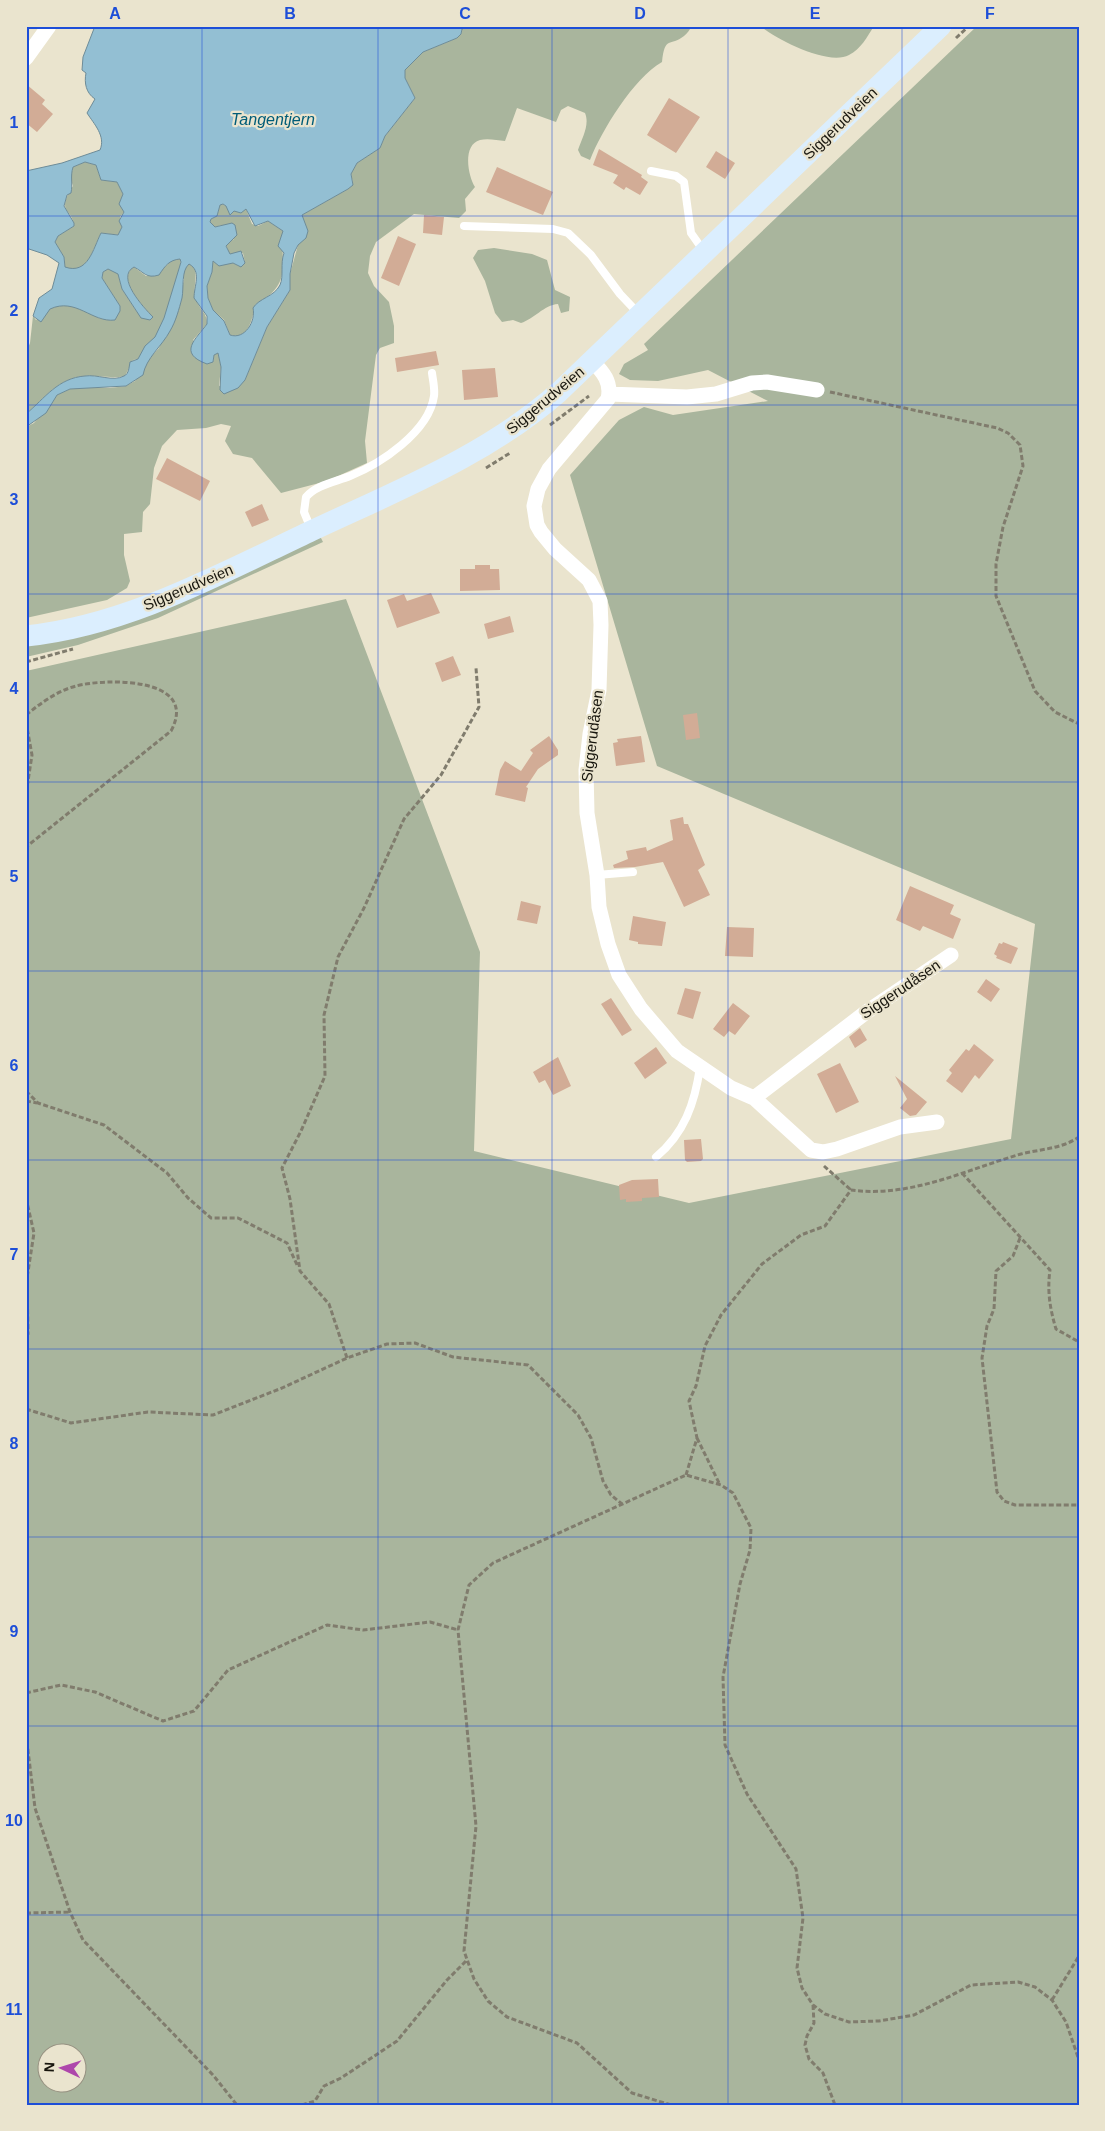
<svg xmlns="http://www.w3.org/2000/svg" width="1105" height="2131" font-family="Helvetica,sans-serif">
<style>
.green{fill:#a9b59d;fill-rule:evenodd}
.water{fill:#93bfd3;stroke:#6e8c98;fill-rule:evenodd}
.building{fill:#d2ac96}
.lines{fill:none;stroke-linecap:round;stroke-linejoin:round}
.path{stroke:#807c6d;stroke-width:3;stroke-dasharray:5 2.5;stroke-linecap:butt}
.service{stroke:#fff;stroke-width:8}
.minor{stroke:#fff;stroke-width:15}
.secondary{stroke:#dbeefe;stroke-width:21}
.grid{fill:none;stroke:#1d4ed8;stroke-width:1;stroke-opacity:0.55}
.labels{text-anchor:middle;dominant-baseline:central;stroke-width:4.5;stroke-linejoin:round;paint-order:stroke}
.street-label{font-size:15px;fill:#17150d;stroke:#eae4ce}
.water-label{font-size:16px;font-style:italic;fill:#005c77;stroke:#eae4ce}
.neatline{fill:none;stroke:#1d4ed8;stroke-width:2}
.grid-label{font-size:16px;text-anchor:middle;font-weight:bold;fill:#1d4ed8}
</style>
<rect width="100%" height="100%" fill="#eae4ce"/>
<path class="green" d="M470,26H692C690,29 687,34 684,36C670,47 665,35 662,62C633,79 602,130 590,160L581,156L578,150C582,138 590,125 585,113L568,106L561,110L556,122L517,108L505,141C497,140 487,138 480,140C462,145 468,176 475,187L465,199L466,211L459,218L414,214L376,242L370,256L368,273L374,286L389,302L394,326V343L380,348L376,355L365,441L367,463L327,481L281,493L252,458L233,454L225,441L231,426L221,424L206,428L177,430L162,446L154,468L150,504L143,512L142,532L124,534V555L130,581L127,588L107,600L26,618V427L34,423L57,395L70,389L81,387L110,388L126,386L135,381L147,361L159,348L184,281V270L189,263L195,269C197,281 192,291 197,302C201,311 207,313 207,324L193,340L213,362L214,355L218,352L221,367L219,386L245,380L267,327L290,290V274L298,245L302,215L348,189L353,183L351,174L357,163L380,148L385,136L415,98L405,78V70L423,52L457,38L461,34L462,29Z
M760,26H874C867,37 861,49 849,55C828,66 778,40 760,26Z
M977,26H1079V2105H26V671L346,599L480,952L474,1151L689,1203L1011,1139L1035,924L657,766L570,475L619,420L644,407L673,415L768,401L708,370L658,381L630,380L619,374L624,364L648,350L644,344ZM48,2054H78V2084H48Z
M85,162L96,165L101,180L117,182L123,194L120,202L124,212L120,217L122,227L119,235L101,233C93,249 88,275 65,268L64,257L55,242L58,236L74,226C73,208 55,214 73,186L70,177L73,167Z
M222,204L241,213L243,208L246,209L252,224L258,226L268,221L283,231C280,265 293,284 256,304C252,316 250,341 230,335L224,320L213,310L208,298L207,286L212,272V263L214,261L217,264L233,263L239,266L245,263L243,253L229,254L226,244L234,239L222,225L215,227L210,222L211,219L217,216L220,205Z
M494,248L532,254L547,260L555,290L570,297L569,311L561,313L558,304C544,305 534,319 521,323L513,320L502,322L495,313L485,281L473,258L478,250Z
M181,259C180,274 164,325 155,338C149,345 143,351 138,359L133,360L125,376C111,379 98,375 85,376C58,378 45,398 26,414V353L30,343L33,316L36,320C42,316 46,311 52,308C66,299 88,312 101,319L120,306L102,278L103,272L108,269L115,270L118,274L122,289L137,312L151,315C142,306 116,277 134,267L146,276H155L172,260Z
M320,536L323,542L158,618L78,645L26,657V646Z"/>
<path class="water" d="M95,26H470L462,29L461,34L457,38L423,52L405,70V78L415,98L385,136L380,148L357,163L351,174L353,185L348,189L302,215L308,231L306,238L298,245L294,253L290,274V290L267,327L245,380L238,388L224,394L220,390L221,367L218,353L214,355L213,362L207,364C177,353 196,339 207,324V316L194,298C194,286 202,271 189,264C181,271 184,287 182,298C179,309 176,321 170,331C162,346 146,358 143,375L126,386L70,389L57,395L46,413L26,427V414C45,398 58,378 85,376C97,374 113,382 124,376C129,374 129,367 130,362L138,359L145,346L155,337L164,318L181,262L180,259C169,260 165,266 159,275C146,279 144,272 134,267C115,277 144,308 153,317L150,320L141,318L122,289L118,274L108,269L103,272L102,278L120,306V311L115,320C92,323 76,297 50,309L41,322L33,316L39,298L52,289L59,263L47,255L26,248V171L62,163L100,150C106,136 94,124 87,113L95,99C86,93 84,83 86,73L82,70L83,57ZM85,162L96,165L101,180L117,182L123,194L119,204L124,212L119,221L122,227L118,235L101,233C93,249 88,275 65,267L64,257L55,242L58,236L74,226V223L64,206L67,195L71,193C73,183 70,177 73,167ZM223,204L226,206L230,215L234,211L241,213L246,209L255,226L268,221L283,231L278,246L284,253C280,264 284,276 280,285C274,297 259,298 253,308C256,321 245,340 230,335L224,321L213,310L208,298L207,286L212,272L213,261L219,266L233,263L241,267L245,263L241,251L230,254L226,246L237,235L235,225L232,223L215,227L210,222L211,219L217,216L220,205Z"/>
<path class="building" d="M26,84L45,100L42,104L53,114L37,132L26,123Z
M669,98L700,117L676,153L647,135Z
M599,149L642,175L641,177L648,182L640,195L626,187L624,190L613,183L618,175L593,165Z
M716,151L735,163L725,179L706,167Z
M497,167L553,192L543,215L486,192Z
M424,215L444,217L442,235L423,233Z
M398,236L416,244L399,286L381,278Z
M436,351L439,365L397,372L395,358Z
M495,368L498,397L464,400L462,370Z
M167,458L210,481L200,501L156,479Z
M262,504L269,520L252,527L245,512Z
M475,565H490V569H499L500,590L460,591V569H475Z
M431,593L440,613L397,628L387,600L404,594L407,601Z
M510,616L514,632L488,639L484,624Z
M453,656L461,675L442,682L435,663Z
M697,713L700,738L686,740L683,715Z
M549,736L558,750V755L538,769L526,787L528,788L525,802L495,795L500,770L505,761L521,771L533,753L530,750Z
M641,736L645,762L616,766L613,743L618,742L617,739Z
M683,817L684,824H688L705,865L698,870L710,895L684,907L663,862L635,867L614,868L613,865L628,859L626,851L646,847L647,851L673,840L670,820Z
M910,886L954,905L950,914L961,919L953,939L923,926L920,931L896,920Z
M521,901L541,906L537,924L517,920Z
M633,916L666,922L662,946L638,944V942L629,940Z
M727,927L754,928L753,957L725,956Z
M1003,942L1018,948L1011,964L996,958L997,956L994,954L999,943L1002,944Z
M986,979L1000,989L991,1002L977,992Z
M685,988L701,992L693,1019L677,1014Z
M611,998L632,1030L622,1036L601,1004Z
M733,1003L750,1016L735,1035L729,1031L724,1037L713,1029Z
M860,1028L867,1040L855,1048L849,1037Z
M974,1044L994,1060L979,1079L975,1075L962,1093L946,1081L952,1073L949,1070L966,1049L969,1051Z
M656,1047L667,1063L645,1079L634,1063Z
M558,1057L571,1086L553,1095L545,1080L539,1083L533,1072Z
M840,1063L859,1102L836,1113L817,1074Z
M895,1076L927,1102L916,1115L910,1116L900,1108L907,1099Z
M701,1139L703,1159L701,1161L687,1162L685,1160L684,1140Z
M658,1179L659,1197L642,1198V1201L626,1202V1199L620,1200L619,1185L632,1180Z"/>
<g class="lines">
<path class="path" d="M956,38L969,26
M830,392L997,428L1008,433L1020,445L1023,466L1003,527L996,564V596L1035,691L1055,712L1079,724
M550,425L589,396
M486,468L510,453
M26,662L73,649
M26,715C41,703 57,691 76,686C106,678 200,677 171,731L26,847
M26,722L32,755L26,794
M26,1091L38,1103L104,1125L167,1173L188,1198L211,1218H238L287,1243L298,1267
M26,1101L37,1103
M824,1166L851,1190
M962,1173L1050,1270C1047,1291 1050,1309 1056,1329L1079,1342
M26,1198L34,1233L27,1278L28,1334L26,1337
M1020,1238L1013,1256L996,1271L994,1309L987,1326L982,1358L997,1492L1004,1501L1015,1505H1079
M347,1358L329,1304L300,1271L290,1199L282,1168L301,1131L325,1076L324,1015L338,957L364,908L404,819L441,775L479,707L476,668
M26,1409L71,1423L148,1412L213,1415L282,1388L347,1358L387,1344L415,1343L453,1357L528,1365L578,1415L591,1438L603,1481L611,1495L622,1504
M697,1438L720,1485
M686,1475L697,1438L689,1401L696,1386L705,1346L721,1315L762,1264L801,1235L825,1226L851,1190C911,1198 965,1170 1021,1154C1041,1149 1061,1149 1079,1137
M26,1693L61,1685L95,1692L163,1721L194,1711L228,1670L327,1625L363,1630L430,1622L458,1630
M26,1734L35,1808L70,1912L83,1940L213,2075L237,2105
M26,1913L70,1912
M1052,2000L1079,1956
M813,2005L814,2023L807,2036L805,2045L809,2059L823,2073L835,2105
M302,2105L315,2101L324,2086L341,2078L397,2041L447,1980L467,1960
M671,2105L632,2093L577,2043L507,2017L488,2001L474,1979L464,1951L476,1826L458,1630L469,1585L493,1563L686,1475L721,1485L733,1493L751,1528L750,1550L740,1584L723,1677L725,1745L747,1794L796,1869L803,1918L797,1968L802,1988L813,2005L825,2014L849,2022L879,2021L914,2015L971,1985L1018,1982L1035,1987L1052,2000L1066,2022L1079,2060"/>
<path class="service" d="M651,171L676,176L684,182L691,233L703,250
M464,226L553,229L568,233L591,255L620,294L638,313
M311,529L304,512L306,497C316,485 335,482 350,476C380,464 429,432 434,396C435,389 433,381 432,373
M597,875L633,872
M656,1157C684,1134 695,1103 700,1067"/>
<path class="minor" d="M26,58L49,26
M592,361C603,372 612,382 608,399L549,469L538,489L534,506L537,525L541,532L555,549L589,580L600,601L601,625L599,690L590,734L586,770L587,813L597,875L599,907L608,944L619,975L641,1009L677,1051L731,1088L754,1098L811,1150L823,1152L837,1149L900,1127L937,1122
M609,394L687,397L716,394L752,383L767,382L817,390
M754,1098L865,1013L951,955"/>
<path class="secondary" d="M26,636C126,626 220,574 309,532C396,491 486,456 559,392L941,26"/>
</g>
<path class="grid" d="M202,26V2105M378,26V2105M552,26V2105M728,26V2105M902,26V2105M26,216H1079M26,405H1079M26,594H1079M26,782H1079M26,971H1079M26,1160H1079M26,1349H1079M26,1537H1079M26,1726H1079M26,1915H1079"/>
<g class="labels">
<g class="street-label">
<text transform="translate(840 123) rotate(-44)">Siggerudveien</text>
<text transform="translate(545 400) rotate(-40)">Siggerudveien</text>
<text transform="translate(188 587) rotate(-23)">Siggerudveien</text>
<text transform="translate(592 736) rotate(-83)">Siggerudåsen</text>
<text transform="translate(900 989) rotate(-34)">Siggerudåsen</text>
</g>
<g class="water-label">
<text x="273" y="119">Tangentjern</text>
</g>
</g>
<rect width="1105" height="2131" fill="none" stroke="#eae4ce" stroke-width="55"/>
<g transform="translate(62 2068) rotate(274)"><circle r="24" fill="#eae4ce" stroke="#969181"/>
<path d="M0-4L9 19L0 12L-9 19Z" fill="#ae47ab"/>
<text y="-8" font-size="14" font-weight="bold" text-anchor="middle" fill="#17150d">N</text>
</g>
<rect x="28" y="28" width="1050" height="2076" class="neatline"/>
<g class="grid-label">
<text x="115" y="19">A</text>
<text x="290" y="19">B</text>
<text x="465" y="19">C</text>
<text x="640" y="19">D</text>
<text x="815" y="19">E</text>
<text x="990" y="19">F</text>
<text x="14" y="128">1</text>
<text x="14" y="316">2</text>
<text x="14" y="505">3</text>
<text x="14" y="694">4</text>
<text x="14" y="882">5</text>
<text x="14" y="1071">6</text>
<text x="14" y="1260">7</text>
<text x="14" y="1449">8</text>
<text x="14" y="1637">9</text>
<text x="14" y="1826">10</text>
<text x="14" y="2015">11</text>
</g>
</svg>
